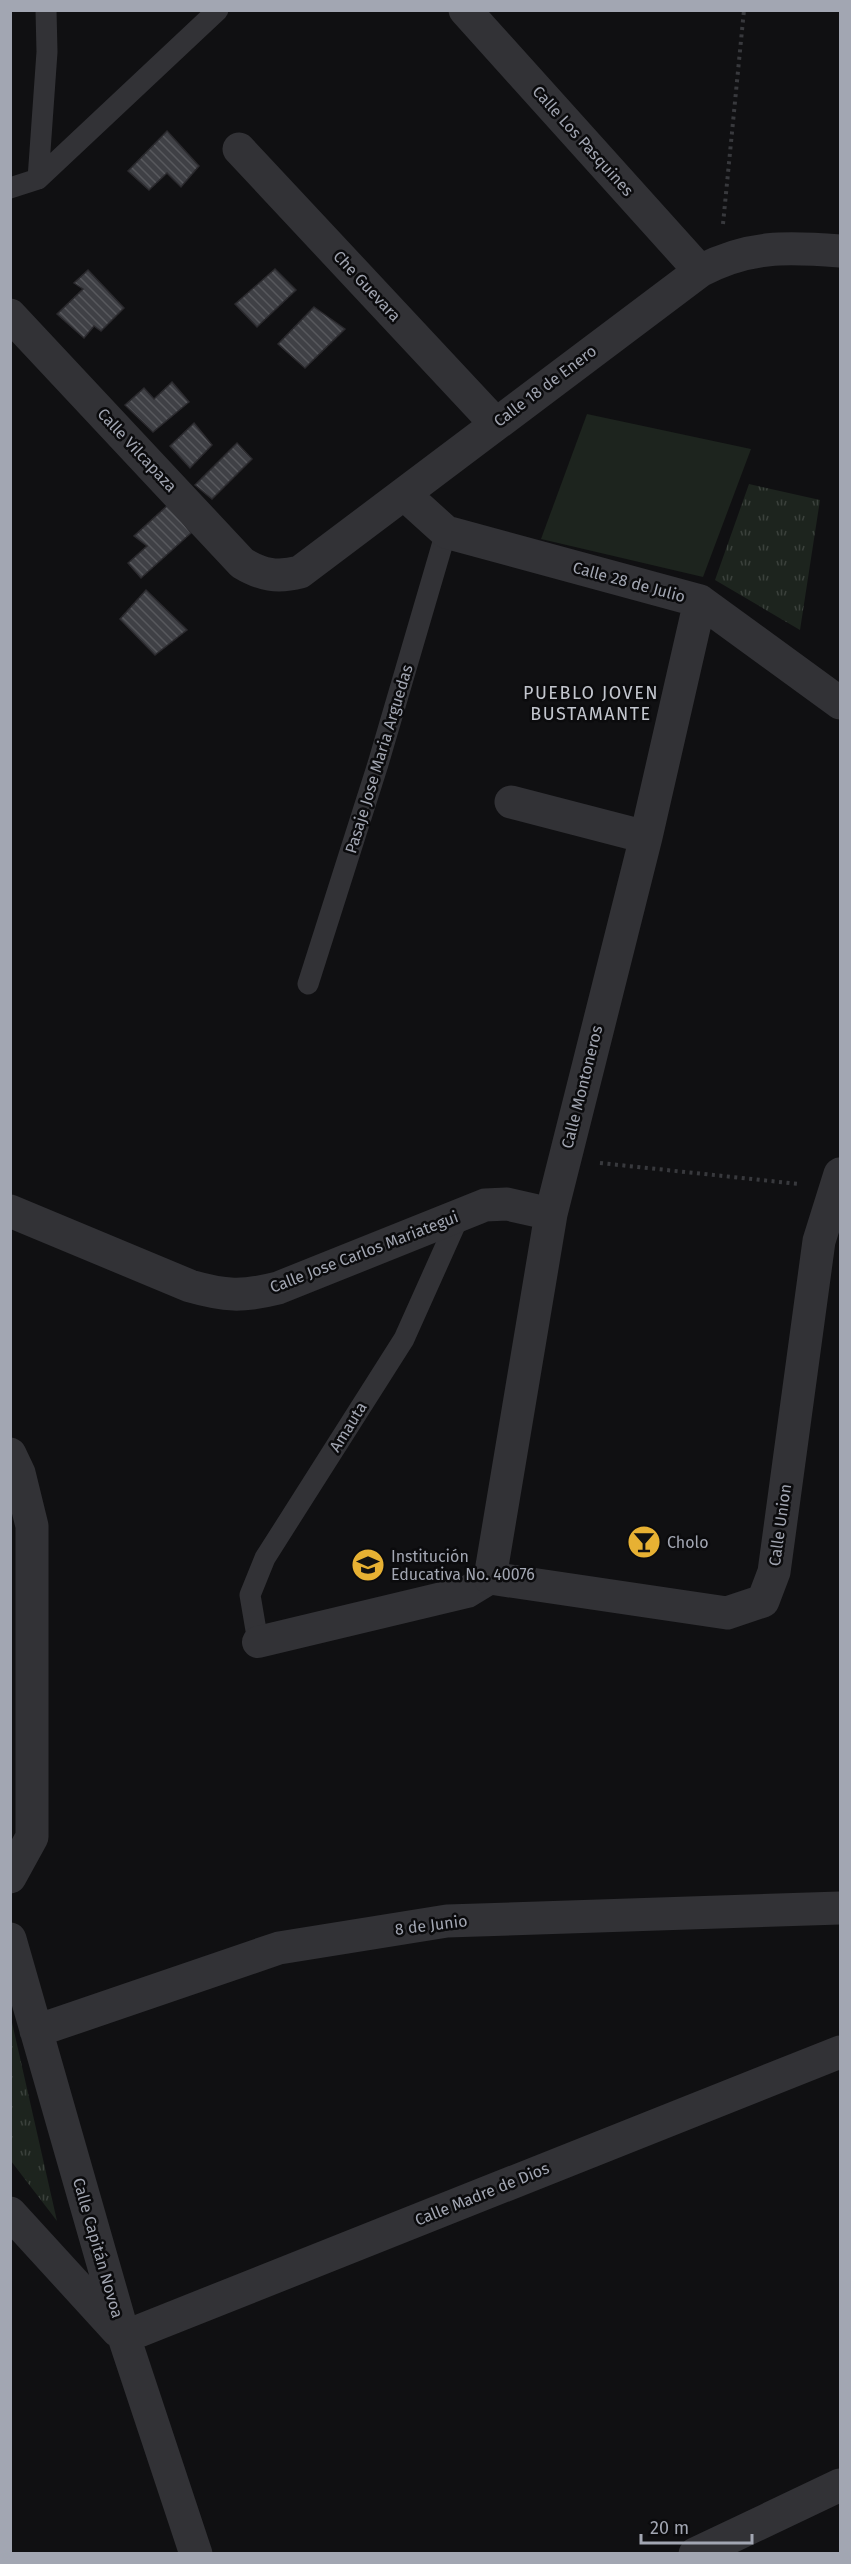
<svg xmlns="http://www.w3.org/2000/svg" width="851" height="2564" font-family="'Fira Sans',sans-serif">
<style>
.grass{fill:#1d241e}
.park{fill:url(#park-tufts)}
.building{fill:url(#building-back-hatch);stroke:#2b2a2e;stroke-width:1.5}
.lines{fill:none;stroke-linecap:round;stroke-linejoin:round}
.path{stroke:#38393d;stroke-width:4;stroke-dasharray:3 4.5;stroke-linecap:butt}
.service{stroke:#323236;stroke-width:21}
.pedestrian{stroke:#323236;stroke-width:32}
.minor{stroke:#323236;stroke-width:33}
.labels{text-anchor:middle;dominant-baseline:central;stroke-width:5;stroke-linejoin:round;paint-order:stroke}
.street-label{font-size:16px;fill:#a2a6b2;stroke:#0b0b0d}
.poi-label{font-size:16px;fill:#a2a6b2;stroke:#0b0b0d;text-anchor:start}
.neighbourhood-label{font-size:18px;letter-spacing:1.5px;fill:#c3c6ce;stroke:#0b0b0d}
</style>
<defs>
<pattern id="park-tufts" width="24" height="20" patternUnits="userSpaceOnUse" patternTransform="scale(1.5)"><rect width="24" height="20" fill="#1d241e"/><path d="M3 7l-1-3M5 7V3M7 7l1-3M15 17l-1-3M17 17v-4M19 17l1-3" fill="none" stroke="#3b413c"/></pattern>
<pattern id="building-back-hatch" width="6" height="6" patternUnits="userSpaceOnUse" patternTransform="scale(1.5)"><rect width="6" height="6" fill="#3f4045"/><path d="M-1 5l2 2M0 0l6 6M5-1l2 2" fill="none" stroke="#58595d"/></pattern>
</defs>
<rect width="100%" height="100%" fill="#101012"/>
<path class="grass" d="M587,414L751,449L703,577L541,539Z"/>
<path class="park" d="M749,484L820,500L800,630L715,580Z
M10,2018H11L57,2221L11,2161Z"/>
<path class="building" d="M167,131L199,166L181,187L167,173L149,190L128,171Z
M275,269L296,290L257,327L235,304Z
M88,270L124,308L101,331L94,326L84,338L57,314L83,289L74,283Z
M314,307L345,329L305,368L278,344Z
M172,382L189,402L153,432L125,405L144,388L154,399Z
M194,423L212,445L190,468L170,446Z
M237,443L252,459L212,499L195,485Z
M169,504L191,533L141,578L128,563L147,546L134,536Z
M146,590L187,630L155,655L120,619Z"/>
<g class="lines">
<path class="path" d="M723,224L744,10
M600,1163L799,1184"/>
<path class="service" d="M38,179L47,52L46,10
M10,188L38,179L218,10
M308,984L378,764L446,532
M258,1642L250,1595L265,1558L404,1339L460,1214"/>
<path class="pedestrian" d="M258,1642L467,1592L490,1578"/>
<path class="minor" d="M465,10L700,271
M239,149L495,423
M10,315L242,563C262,575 277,578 300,572L700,271C749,245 788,247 840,251
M404,494L446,532L700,601L840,703
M700,601L646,837L551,1214L490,1578L727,1613L763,1601L774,1572L819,1241L840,1174
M511,802L646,837
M10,1211L190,1286C225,1296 242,1297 278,1288L485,1205L507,1204L551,1214
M10,1454L19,1473L32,1526V1837L10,1877
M10,1939L124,2337L196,2554
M36,2031L279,1948L447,1921L840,1908
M10,2213L118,2331
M124,2337L840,2052
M695,2554L840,2485"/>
</g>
<defs>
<symbol id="bar-disc" viewBox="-11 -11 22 22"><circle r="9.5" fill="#e7b133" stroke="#0b0b0d"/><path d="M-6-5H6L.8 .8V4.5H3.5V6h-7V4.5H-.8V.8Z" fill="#111"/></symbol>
<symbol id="school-disc" viewBox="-11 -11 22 22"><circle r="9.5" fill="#e7b133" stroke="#0b0b0d"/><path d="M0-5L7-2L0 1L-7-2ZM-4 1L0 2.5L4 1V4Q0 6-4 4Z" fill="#111"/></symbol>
</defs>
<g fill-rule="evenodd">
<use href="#bar-disc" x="625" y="1523" width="38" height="38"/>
<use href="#school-disc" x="349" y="1546" width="38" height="38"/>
</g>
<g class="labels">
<g class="street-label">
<text transform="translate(583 141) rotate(48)">Calle Los Pasquines</text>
<text transform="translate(367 286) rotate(47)">Che Guevara</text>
<text transform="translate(545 386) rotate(-37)">Calle 18 de Enero</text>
<text transform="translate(137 450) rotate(47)">Calle Vilcapaza</text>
<text transform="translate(629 582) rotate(15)">Calle 28 de Julio</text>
<text transform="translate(379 759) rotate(-73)">Pasaje Jose Maria Arguedas</text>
<text transform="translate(582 1087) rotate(-76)">Calle Montoneros</text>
<text transform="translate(364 1252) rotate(-21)">Calle Jose Carlos Mariategui</text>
<text transform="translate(348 1427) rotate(-58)">Amauta</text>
<text transform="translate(780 1525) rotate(-82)">Calle Union</text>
<text transform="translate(431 1925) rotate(-7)">8 de Junio</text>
<text transform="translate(482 2194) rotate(-22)">Calle Madre de Dios</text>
<text transform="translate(98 2248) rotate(74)">Calle Capitán Novoa</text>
</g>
<g class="poi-label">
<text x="667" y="1542">Cholo</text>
<text x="391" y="1556">Institución<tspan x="391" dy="18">Educativa No. 40076</tspan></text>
</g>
<g class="neighbourhood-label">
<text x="591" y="693">PUEBLO JOVEN<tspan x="591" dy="21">BUSTAMANTE</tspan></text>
</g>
</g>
<rect width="851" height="2564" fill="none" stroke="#a2a6b2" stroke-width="24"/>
<path d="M641 2534v9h111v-9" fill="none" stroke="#a2a6b2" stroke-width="3"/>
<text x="650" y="2534" font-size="18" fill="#a2a6b2" stroke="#0b0b0d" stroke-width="4.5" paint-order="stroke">20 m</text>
</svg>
